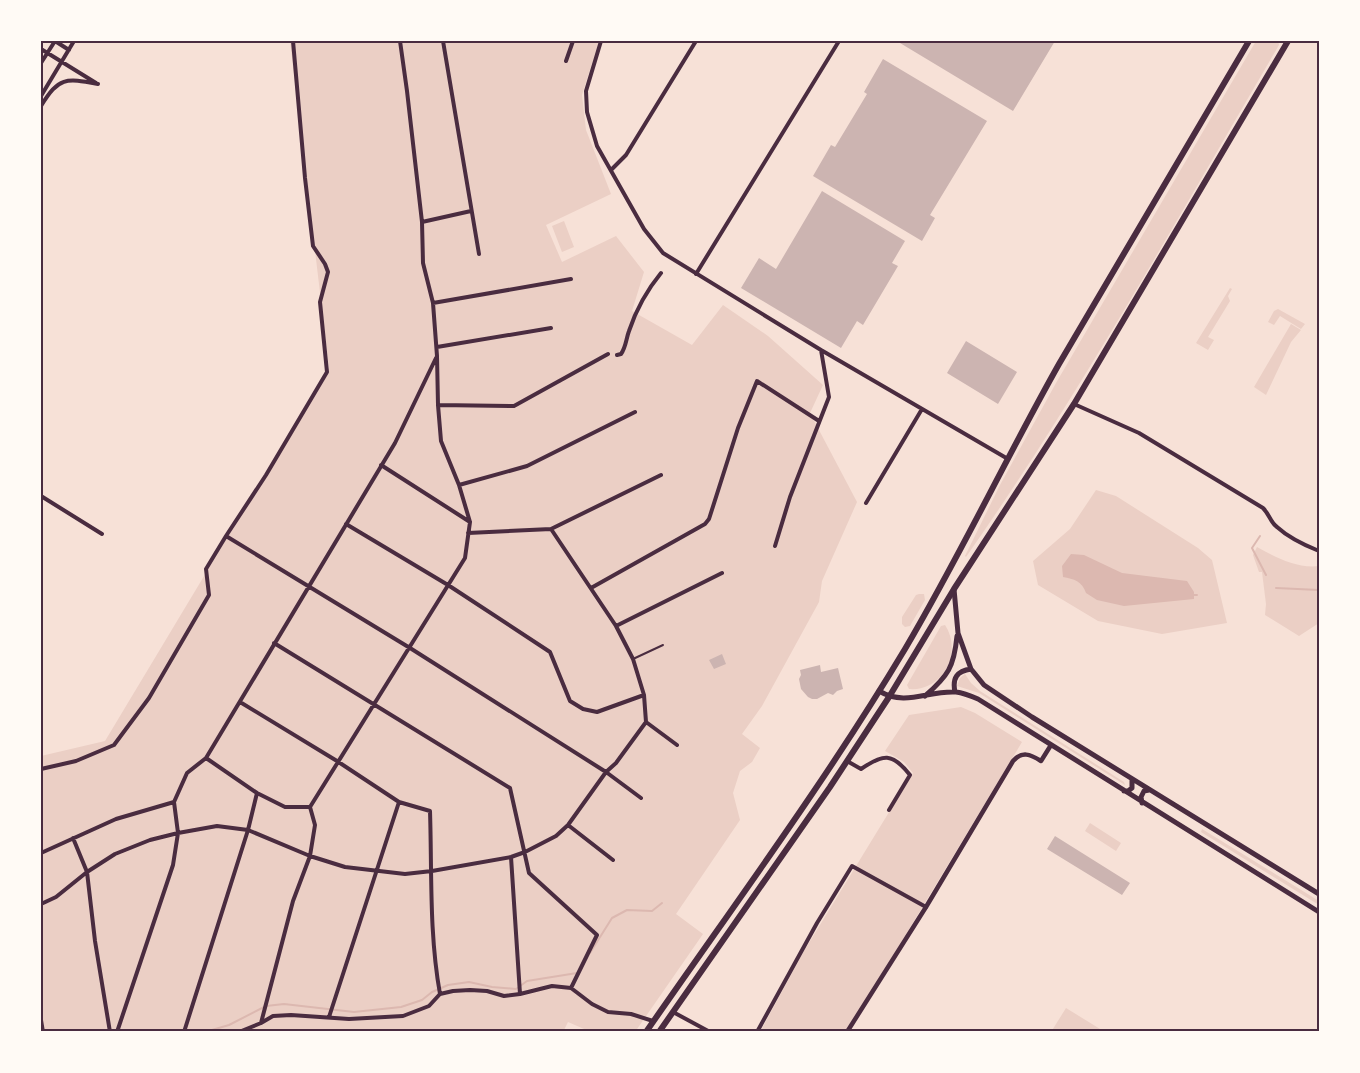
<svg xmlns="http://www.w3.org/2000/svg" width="1360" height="1073" font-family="'Fira Sans Condensed',sans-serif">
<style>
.green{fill:#ebcfc5}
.water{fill:#dcb8b0}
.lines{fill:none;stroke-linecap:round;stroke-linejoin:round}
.stream{stroke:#dcb8b0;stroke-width:2}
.building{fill:#ccb4b1}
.service{stroke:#4a2c40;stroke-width:2}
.minor{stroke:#4a2c40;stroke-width:4}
.tertiary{stroke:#4a2c40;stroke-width:4.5}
.secondary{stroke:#4a2c40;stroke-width:5}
.trunk{stroke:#4a2c40;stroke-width:6}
.neatline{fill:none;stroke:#4a2c40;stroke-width:2}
</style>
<rect width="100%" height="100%" fill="#f7e1d7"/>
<path class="green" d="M290,41H599L582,95L586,130L611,194L546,225L562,262L616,236L644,272L632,311L692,345L723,305L768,336L823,385L810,413L857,502L822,581L819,602L762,706L742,734L760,748L752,762L740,771L733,793L740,820L676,914L703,934L635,1032H591L568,1022L563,1032H41V756L105,741L329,368Z
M1256,41H1278L1279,45C1178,217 1081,393 966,557L965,556L1000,485L1056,383Z
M564,221L574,247L562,252L552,226Z
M1230,288L1232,289L1228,296L1230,301L1208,337L1214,340L1208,350L1196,343Z
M1278,309L1305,324L1301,329L1280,316L1274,325L1268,322L1274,311Z
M1291,324L1301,330L1291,342L1266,395L1254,387Z
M1096,490L1116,496L1198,548L1212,560L1227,623L1162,634L1098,621L1038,585L1033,561L1070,529Z
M1257,547C1275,557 1298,569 1319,566V623L1299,636L1265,615L1266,604L1262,572H1259L1253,555Z
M919,594H924L925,600L910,626L905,627L902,624V617L916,595Z
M945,625C963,652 943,692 909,689L907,685L941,626Z
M965,674L971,683L980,691L1124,782L1125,785L979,693L957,686L960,678Z
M961,707L975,713L1022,742L847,1032H760L804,951L913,773L904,762L885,751L909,715Z
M1090,823L1121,843L1116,851L1085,831Z
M1202,829L1319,901V905L1201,832Z
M1066,1008L1105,1032H1051Z"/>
<path class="water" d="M1071,554L1084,555L1122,573L1187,581L1194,592V599L1124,606L1097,600L1086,593C1082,581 1074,579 1063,577L1062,566Z"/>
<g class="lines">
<path class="stream" d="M1260,536L1252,548L1266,575
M1276,588L1319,590
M1194,595H1197
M590,953L612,918L627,910L652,911L662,903
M205,1032L229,1025L266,1006L284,1004L354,1012L401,1007L422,1000L432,992L448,985L469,982L492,987L516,989L527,981L577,973"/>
</g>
<path class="building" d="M901,41H1055L1013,111L900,43Z
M883,59L987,121L930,215L935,218L922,241L813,176L831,145L835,147L867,94L864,92Z
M822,191L905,241L892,263L898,266L863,325L857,321L841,348L741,288L759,258L776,269Z
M966,341L1017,372L998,404L947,373Z
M722,654L726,664L714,669L709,660Z
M820,665L821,672L838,668L843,689L837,691L833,695L828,693L817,699H812L808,697L801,689L799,679L801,675L800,670Z
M1055,836L1130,883L1122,895L1047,849Z"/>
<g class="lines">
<path class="service" d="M633,659L663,645"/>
<path class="minor" d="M55,41L69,50
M443,41L479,254
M601,41L586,91L587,112L597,146L644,229L663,253L821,350L1008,459
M41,49L96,83
M566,61L573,41
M41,63L55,41
M41,96L74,41
M41,106C59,77 65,78 98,84
M612,169L626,155L696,41
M422,222L471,211
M696,274L839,41
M433,303L571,279
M437,347L551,328
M617,355L621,354C626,347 626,339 629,331C636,310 647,290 661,273
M1074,404L1139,433L1263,508C1270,515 1270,522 1277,527C1289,538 1304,545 1319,551
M438,405L514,406L608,354
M381,465L470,522
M459,485L527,466L635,412
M41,496L102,534
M866,503L922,409
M346,524L448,585L550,652L570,701L583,709L597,712L644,695
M551,529L661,475
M468,533L551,529L616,626L633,659L644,695L646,722L677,745
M226,536L410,648L606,772L641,798
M775,546L790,497L829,397L821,350
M591,588L705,524L709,519L738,428L757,381L819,421
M616,626L722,573
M274,643L510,788L529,873L597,935L571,988
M240,702L337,761L399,802L430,811C432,872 429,933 440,994
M206,758L257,793L285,807H310
M847,761L861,769C883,754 892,752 910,775L889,810
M41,769L76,761L114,745L149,698L209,595L206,569L226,536L266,475L327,372L320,302L328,272L325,264L313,246L305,178L293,41
M310,807L465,558L470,522L459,485L441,441L438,405L437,356L433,303L423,263L422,222L407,91L400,41
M568,825L613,860
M73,838L87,872L95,941L110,1032
M41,853L116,819L174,802L187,773L206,758L395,443L436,358
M511,857L520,994
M41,904L56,897L87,872L115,854L150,840L178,833L217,826L248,830L310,856L345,867L405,874L432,871L511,857L525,852L556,836L568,825L606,772L616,763L646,722
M673,1012L710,1032
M329,1017L399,802
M41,1020L43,1032
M261,1023L293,901L310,856L315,825L310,807
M117,1032L173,865L178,833L174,802
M184,1032L248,830L257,793
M239,1032L261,1023L273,1016L291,1015L349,1019L403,1016L429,1006L440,994L453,991L470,990L487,991L504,996L520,994L552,986L571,988L592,1004L608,1012L631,1014L653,1021
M757,1032L817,923L852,866L926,907"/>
<path class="tertiary" d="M847,1032L926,907L1013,761C1022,751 1030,754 1041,761L1051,745"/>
<path class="secondary" d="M954,589L958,633L971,669L984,685L1032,717L1319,894
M879,691C906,707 928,690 956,692C964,693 971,696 978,699L1319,912
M955,692C952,678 957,671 971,669
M925,696C948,676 954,667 957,636
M1124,791H1128L1132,788V779
M1142,803L1141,797L1144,791L1149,790"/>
<path class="trunk" d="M646,1032C734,905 826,781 905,649C960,556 1006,458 1059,364L1249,41
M659,1032L830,787L889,697L954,589L1074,404L1288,41"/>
</g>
<rect width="1360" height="1073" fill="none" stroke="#fffaf5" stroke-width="85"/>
<rect x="42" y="42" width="1276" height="988" class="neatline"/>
</svg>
